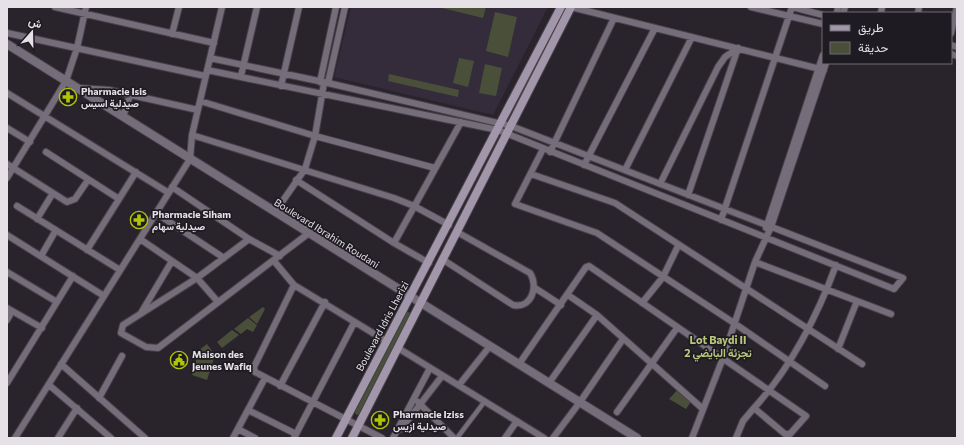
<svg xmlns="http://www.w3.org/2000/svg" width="964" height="445" font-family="Commissioner,Vazirmatn,sans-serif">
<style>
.built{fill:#342c3a}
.green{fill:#4a4f3a}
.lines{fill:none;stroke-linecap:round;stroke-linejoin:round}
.pedestrian-casing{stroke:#47424a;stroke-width:6}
.minor-casing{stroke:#47424a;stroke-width:8}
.tertiary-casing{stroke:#47424a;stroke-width:10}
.secondary-casing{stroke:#47424a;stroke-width:10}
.pedestrian{stroke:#756e7a;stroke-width:4.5}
.minor{stroke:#756e7a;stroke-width:6}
.tertiary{stroke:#756e7a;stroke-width:8}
.secondary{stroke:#a296aa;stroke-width:8}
.labels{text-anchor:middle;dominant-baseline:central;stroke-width:3.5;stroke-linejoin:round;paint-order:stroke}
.poi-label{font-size:10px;font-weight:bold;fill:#e5e1e7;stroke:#1f1b22;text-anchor:start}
.street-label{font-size:10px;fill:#e5e1e7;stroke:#1f1b22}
.neighbourhood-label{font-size:11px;font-weight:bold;fill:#b9c87c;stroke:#1f1b22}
</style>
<rect width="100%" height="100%" fill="#29242c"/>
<path class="built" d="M351,7H548L493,115L334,77Z"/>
<path class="green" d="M438,7H486L483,18Z
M495,12L517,17L508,57L486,51Z
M459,58L474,61L468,87L453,83Z
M485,64L502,68L496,96L479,93Z
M389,74L459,90L458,97L388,81Z
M263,307L265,309L257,324L249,317Z
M407,312H409L410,314L359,414L356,415L355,412Z
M248,318L257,325L253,332L247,329L241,334L234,329Z
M232,330L239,335L222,348L217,342Z
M207,344L215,355L207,380L192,375L199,350Z
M679,388L692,400L686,409L669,399Z"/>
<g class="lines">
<defs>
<path id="pedestrian" d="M457,438L485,401"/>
<path id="minor" d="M55,7L214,43
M571,7L824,70
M751,7L823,24
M792,7L823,15
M837,13L838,7
M843,13L845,7
M881,13L882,7
M918,13L919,7
M7,33L205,76
M951,33L957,7
M172,34L179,7
M951,45L957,47
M951,54L957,56
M207,70L498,130L894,289L903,278L511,126L328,83L210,58
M241,76L257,7
M320,82L336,7
M328,83L345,7
M281,86L299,7
M78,88L109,90L198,110
M7,93L169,193
M200,101L315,136L435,168
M123,117L130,95
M7,128L30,142
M192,135L394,198L414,206L449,225
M543,149L515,204L597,233L734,323L825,386
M46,152L119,199
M550,152L614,18
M7,164L67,202L75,199L88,180
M584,165L655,28
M625,170L692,37
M531,174L615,203L862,364
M7,178L66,81L77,48L86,7
M296,180L394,243L429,263
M660,184L718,67L725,57L738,48
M172,187L249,239L280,256
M688,195L738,48
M17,206L120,270
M275,212L305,169L315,136L324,83
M156,213L224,258
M37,219L53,193
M721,220L792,7
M766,228L823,55
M7,235L104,296
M140,239L197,278L218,302
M249,239L197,278L123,325L121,333L146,347L158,348L309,233
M394,243L461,122
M87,250L136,172
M41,256L56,230
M442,259L513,305C531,309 539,287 530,273L457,232
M274,261L294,285L386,341
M755,262L891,314
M7,272L57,302
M294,285L254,367L255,372L382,438
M535,288L561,305
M568,295L597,315L703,409
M642,303L663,277L678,246
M7,308L42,328
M141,313L172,261
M7,320L12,311
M398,348L544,438
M838,349L857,301
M61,364L145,438
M519,364L586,267L589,266L806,416L790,434H785L754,408C790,369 818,315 836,265
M7,383L73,276
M549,383L597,315
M49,385L111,438
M459,385L490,346
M280,386L325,302
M99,398L122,356
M418,402L454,438
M248,410L296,434
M617,412L677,328
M238,429L255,438
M401,429L442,376
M15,438L190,159L192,135L222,7
M58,438L77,408
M233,438L265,378
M294,438L354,323
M393,438L430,368
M505,438L517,421
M553,438L580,402L623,339
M692,438L723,358L755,262L771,227L826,63
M736,438L743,421L754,408"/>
<path id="tertiary" d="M7,44L637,438"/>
<path id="secondary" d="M336,438C410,294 487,151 561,7
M352,438L571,7"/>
</defs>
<use href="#pedestrian" class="pedestrian-casing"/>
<use href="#minor" class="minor-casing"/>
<use href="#tertiary" class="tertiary-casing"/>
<use href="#secondary" class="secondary-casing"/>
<use href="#pedestrian" class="pedestrian"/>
<use href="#minor" class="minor"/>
<use href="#tertiary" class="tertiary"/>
<use href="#secondary" class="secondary"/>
</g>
<defs>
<symbol id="pharmacy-ring" viewBox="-11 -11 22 22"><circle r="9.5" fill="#1f1b22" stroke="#afc506" stroke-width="1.5"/><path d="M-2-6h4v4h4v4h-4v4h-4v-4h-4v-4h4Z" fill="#afc506"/></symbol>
<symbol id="civic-ring" viewBox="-11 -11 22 22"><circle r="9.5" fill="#1f1b22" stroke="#afc506" stroke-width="1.5"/><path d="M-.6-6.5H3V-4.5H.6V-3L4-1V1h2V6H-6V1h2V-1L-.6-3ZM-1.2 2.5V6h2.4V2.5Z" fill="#afc506"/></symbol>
</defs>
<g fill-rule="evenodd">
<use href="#pharmacy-ring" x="58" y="87" width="20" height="20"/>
<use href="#pharmacy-ring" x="129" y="210" width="20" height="20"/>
<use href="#civic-ring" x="169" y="350" width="20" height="20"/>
<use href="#pharmacy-ring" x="370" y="410" width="20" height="20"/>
</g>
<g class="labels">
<g class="poi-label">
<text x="81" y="91">Pharmacie Isis<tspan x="81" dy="12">صيدلية اسيس</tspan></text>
<text x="152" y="214">Pharmacie Siham<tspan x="152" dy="12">صيدلية سهام</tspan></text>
<text x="192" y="354">Maison des<tspan x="192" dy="12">Jeunes Wafiq</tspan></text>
<text x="393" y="414">Pharmacie Iziss<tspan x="393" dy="12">صيدلية ازيس</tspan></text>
</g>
<g class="street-label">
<text transform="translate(327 233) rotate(32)">Boulevard Ibrahim Roudani</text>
<text transform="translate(382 326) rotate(-62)">Boulevard Idris Lherizi</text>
</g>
<g class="neighbourhood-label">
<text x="718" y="339">Lot Baydi II<tspan x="718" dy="13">تجزئة البايضي 2</tspan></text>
</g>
</g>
<rect width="964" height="445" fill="none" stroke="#e5e1e7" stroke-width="16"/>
<rect x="822" y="12" width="130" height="52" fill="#1f1b22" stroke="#6e6a71"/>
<rect x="830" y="25" width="20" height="6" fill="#a296aa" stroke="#6e6a71"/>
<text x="858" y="32" font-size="12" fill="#e5e1e7">طريق</text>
<rect x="830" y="42" width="20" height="12" fill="#4a4f3a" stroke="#6e6a71"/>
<text x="858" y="52" font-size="12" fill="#e5e1e7">حديقة</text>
<g transform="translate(32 32) rotate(20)" stroke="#1f1b22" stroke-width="3" paint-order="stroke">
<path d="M0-3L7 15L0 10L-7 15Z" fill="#e5e1e7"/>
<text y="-6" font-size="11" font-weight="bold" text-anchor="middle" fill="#e5e1e7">ش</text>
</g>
</svg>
